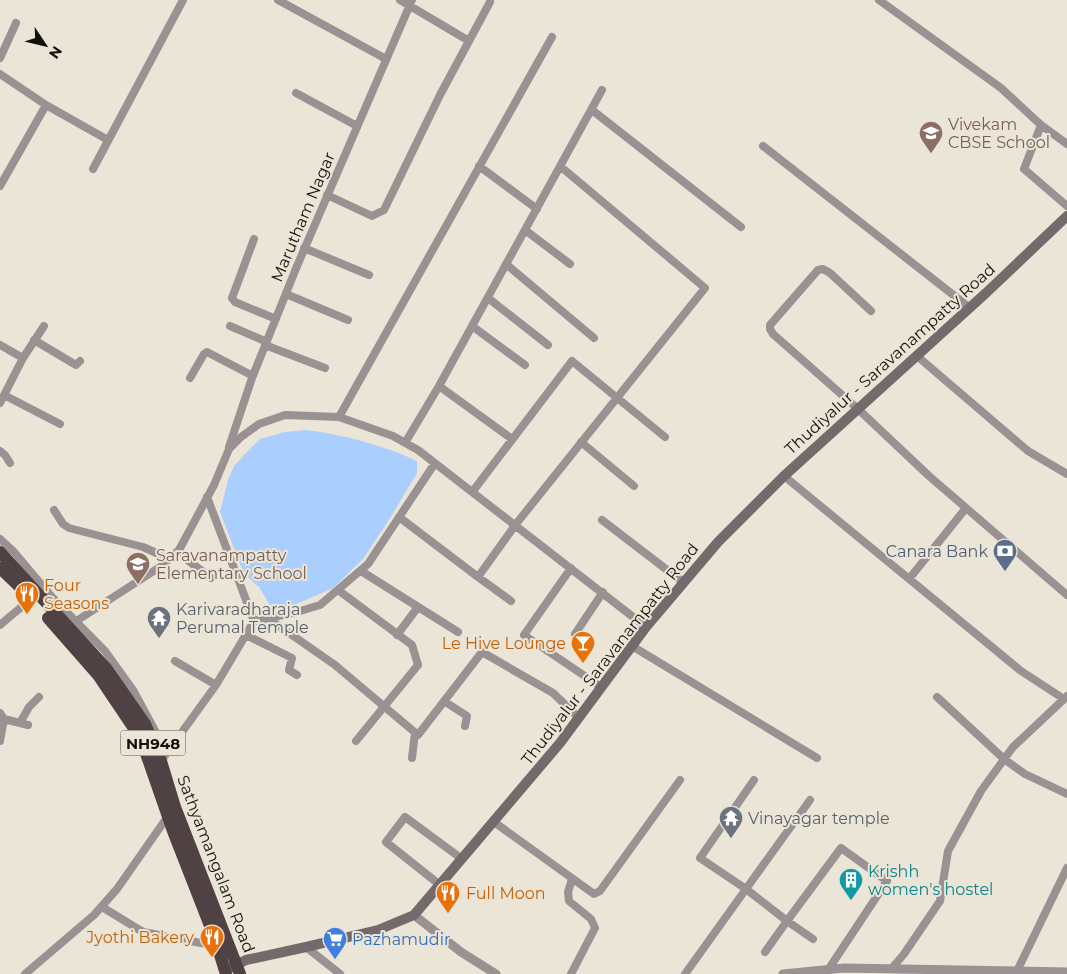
<svg xmlns="http://www.w3.org/2000/svg" width="1067" height="974" font-family="Montserrat,sans-serif">
<style>
.water{fill:#aacffe}
.lines{fill:none;stroke-linecap:round;stroke-linejoin:round}
.minor{stroke:#999192;stroke-width:8}
.tertiary{stroke:#999192;stroke-width:9}
.secondary{stroke:#756a6b;stroke-width:10}
.trunk{stroke:#504244;stroke-width:12}
.labels{text-anchor:middle;dominant-baseline:central;stroke-width:4;stroke-linejoin:round;paint-order:stroke}
.shield{fill:#eae5d6;stroke:#535048;stroke-width:1}
.shield-label{font-size:15px;font-weight:bold;fill:#12100b}
.education-label{font-size:16px;fill:#785e54;stroke:#eae5d6;text-anchor:start}
.street-label{font-size:16px;fill:#12100b;stroke:#eae5d6}
.service-label{font-size:16px;fill:#4e5e75;stroke:#eae5d6;text-anchor:end}
.food-label{font-size:16px;fill:#c56008;stroke:#eae5d6;text-anchor:start}
.worship-label{font-size:16px;fill:#5b616d;stroke:#eae5d6;text-anchor:start}
.culture-label{font-size:16px;fill:#0d838f;stroke:#eae5d6;text-anchor:start}
.shop-label{font-size:16px;fill:#366cbe;stroke:#eae5d6;text-anchor:start}
</style>
<rect width="100%" height="100%" fill="#eae5d6"/>
<path class="water" d="M306,430C345,435 382,445 417,461V473L389,520L363,559L333,588L285,609L271,607L259,587L244,574L220,512L228,480L234,466L245,454L260,439L285,432Z"/>
<g class="lines">
<path class="minor" d="M278,0L386,59
M400,0L469,41
M879,0L1001,88L1041,125L1024,169L1067,206
M0,58L16,23
M0,74L46,105L0,186
M296,93L357,126
M46,105L108,140
M592,110L741,227
M1041,125L1067,144
M763,146L970,308
M479,166L537,209
M93,169L183,0
M327,195L372,216L384,210L440,95L490,2
M525,230L570,264
M254,239L232,298L235,302L276,319
M304,248L369,275
M506,264L594,338
M286,294L348,320
M488,298L548,345
M871,311L830,273L823,269L818,270L770,325V329L773,334L858,409L929,476L1067,595
M230,326L267,342
M472,326L525,365
M34,340L76,365L80,361
M0,345L23,358
M265,345L325,368
M917,356L1028,451L1067,474
M190,378L204,354L207,352L253,376
M439,386L512,439
M4,395L60,424
M0,403L23,358L44,326
M339,417L552,37
M581,442L634,486
M405,443L439,386L602,90
M229,447L252,378L297,266L412,0
M0,451L5,455L10,463
M784,476L1021,671L1064,699L1067,696
M473,491L572,361L665,437
M207,497L254,621
M54,510L63,524L69,528L143,547L170,559
M399,517L478,577L516,524L705,288L560,166
M602,520L684,583
M0,539L14,552L52,597L105,651L133,690L167,753
M177,552L211,578
M571,568L524,635L601,687
M361,571L458,632
M478,577L511,601
M909,579L966,508
M338,590L412,645L418,665L356,741
M269,619L335,665L418,735L482,652L553,693L579,718
M0,625L31,599
M67,627L163,565L179,550L214,485L229,449L241,437L259,424L285,415L339,417L393,436L418,450L646,627
M575,634L603,592
M246,635L292,658L289,670L297,675
M397,635L418,607
M632,646L817,758
M175,661L216,685
M937,697L1004,759L1025,774L1067,794
M444,701L467,716L465,726
M0,713L4,719L0,741
M4,719L28,725
M20,723L29,707L39,697
M412,758L415,733
M161,761L216,685L254,621L297,612L320,605L368,564L435,463
M754,780L700,858L746,889L810,800
M494,822L594,894L600,891L680,780
M440,885L386,842L405,817L462,859
M102,907L143,932L217,946
M306,947L340,974
M765,952L787,921L813,939
M892,968L904,954L940,901L948,851L981,791L1013,747L1064,699
M1017,971L1067,868
M25,974L94,915L117,889L168,816
M571,974L595,928L591,919L569,901L568,892L572,879
M685,974L746,889L787,921L841,848L887,881L828,970"/>
<path class="tertiary" d="M414,915L461,952L496,974
M783,974L844,968L1067,972"/>
<path class="secondary" d="M230,968L246,960L306,947L378,930L414,915L560,743L646,627L718,542L784,476L986,293L1067,216"/>
<path class="trunk" d="M0,552L106,668L145,724L161,761L175,807L240,974
M0,568L27,594
M48,618L98,675L141,739L173,831L214,936L226,974"/>
</g>
<defs>
<symbol id="school-pin" viewBox="-11 -11 22 30"><path d="M0 17L-7.5 6A9.5 9.5 0 1 1 7.5 6Z" fill="#8d6e63" stroke="#eae5d6"/><path d="M0-5L7-2L0 1L-7-2ZM-4 1L0 2.5L4 1V4Q0 6-4 4Z" fill="#fff"/></symbol>
<symbol id="bank-pin" viewBox="-11 -11 22 30"><path d="M0 17L-7.5 6A9.5 9.5 0 1 1 7.5 6Z" fill="#5c6f8a" stroke="#eae5d6"/><path d="M-6-4H6V4H-6ZM0-2.3a2.3 2.3 0 1 0 0 4.6a2.3 2.3 0 1 0 0-4.6Z" fill="#fff"/></symbol>
<symbol id="restaurant-pin" viewBox="-11 -11 22 30"><path d="M0 17L-7.5 6A9.5 9.5 0 1 1 7.5 6Z" fill="#e8710a" stroke="#eae5d6"/><path d="M-5-6h1v4h1v-4h1v4h1v-4h1v5L-1.5 .5V6h-2V.5L-5-1ZM5-6V6H3V1.5H1.5Q1.5-4 5-6Z" fill="#fff"/></symbol>
<symbol id="temple-pin" viewBox="-11 -11 22 30"><path d="M0 17L-7.5 6A9.5 9.5 0 1 1 7.5 6Z" fill="#6b7280" stroke="#eae5d6"/><path d="M0-6L5-2H3V0L6.5 2.5H4V6H1.5V3h-3V6H-4V2.5H-6.5L-3 0V-2H-5Z" fill="#fff"/></symbol>
<symbol id="bar-pin" viewBox="-11 -11 22 30"><path d="M0 17L-7.5 6A9.5 9.5 0 1 1 7.5 6Z" fill="#e8710a" stroke="#eae5d6"/><path d="M-6-5H6L.8 .8V4.5H3.5V6h-7V4.5H-.8V.8Z" fill="#fff"/></symbol>
<symbol id="building-pin" viewBox="-11 -11 22 30"><path d="M0 17L-7.5 6A9.5 9.5 0 1 1 7.5 6Z" fill="#0f9aa8" stroke="#eae5d6"/><path d="M-4-6H4V6H1V3H-1V6H-4ZM-2.5-4.3h1.7v1.8h-1.7ZM.8-4.3h1.7v1.8H.8ZM-2.5-1h1.7V.8h-1.7ZM.8-1h1.7V.8H.8Z" fill="#fff"/></symbol>
<symbol id="supermarket-pin" viewBox="-11 -11 22 30"><path d="M0 17L-7.5 6A9.5 9.5 0 1 1 7.5 6Z" fill="#3f7fe0" stroke="#eae5d6"/><path d="M-6-5.5h2.5l.6 2H6L4.5 2H-2.5L-4.4-4H-6ZM-1.5 3.2a1.3 1.3 0 1 0 .1 0ZM3 3.2a1.3 1.3 0 1 0 .1 0Z" fill="#fff"/></symbol>
</defs>
<g fill-rule="evenodd">
<use href="#school-pin" x="917" y="119" width="28" height="38"/>
<use href="#bank-pin" x="991" y="537" width="28" height="38"/>
<use href="#school-pin" x="124" y="550" width="28" height="38"/>
<use href="#restaurant-pin" x="13" y="580" width="28" height="38"/>
<use href="#temple-pin" x="145" y="604" width="28" height="38"/>
<use href="#bar-pin" x="569" y="629" width="28" height="38"/>
<use href="#temple-pin" x="717" y="804" width="28" height="38"/>
<use href="#building-pin" x="837" y="866" width="28" height="38"/>
<use href="#restaurant-pin" x="434" y="879" width="28" height="38"/>
<use href="#restaurant-pin" x="198" y="923" width="28" height="38"/>
<use href="#supermarket-pin" x="321" y="925" width="28" height="38"/>
</g>
<g class="labels">
<rect class="shield" x="120.5" y="730.5" width="65" height="25" rx="4"/>
<g class="shield-label">
<text x="153" y="743">NH948</text>
</g>
<g class="education-label">
<text x="948" y="124">Vivekam<tspan x="948" dy="18">CBSE School</tspan></text>
<text x="156" y="555">Saravanampatty<tspan x="156" dy="18">Elementary School</tspan></text>
</g>
<g class="street-label">
<text transform="translate(303 217) rotate(-67)">Marutham Nagar</text>
<text transform="translate(890 359) rotate(-42)">Thudiyalur - Saravanampatty Road</text>
<text transform="translate(610 654) rotate(-52)">Thudiyalur - Saravanampatty Road</text>
<text transform="translate(216 864) rotate(69)">Sathyamangalam Road</text>
</g>
<g class="service-label">
<text x="988" y="551">Canara Bank</text>
</g>
<g class="food-label">
<text x="44" y="585">Four<tspan x="44" dy="18">Seasons</tspan></text>
<text x="566" y="643" text-anchor="end">Le Hive Lounge</text>
<text x="466" y="893">Full Moon</text>
<text x="194" y="937" text-anchor="end">Jyothi Bakery</text>
</g>
<g class="worship-label">
<text x="176" y="609">Karivaradharaja<tspan x="176" dy="18">Perumal Temple</tspan></text>
<text x="748" y="818">Vinayagar temple</text>
</g>
<g class="culture-label">
<text x="868" y="871">Krishh<tspan x="868" dy="18">women's hostel</tspan></text>
</g>
<g class="shop-label">
<text x="352" y="939">Pazhamudir</text>
</g>
</g>
<g transform="translate(45 45) rotate(125)" stroke="#eae5d6" stroke-width="4" paint-order="stroke">
<path d="M0-4L9 19L0 12L-9 19Z" fill="#12100b"/>
<text y="-8" font-size="14" font-weight="bold" text-anchor="middle" fill="#12100b">N</text>
</g>
</svg>
